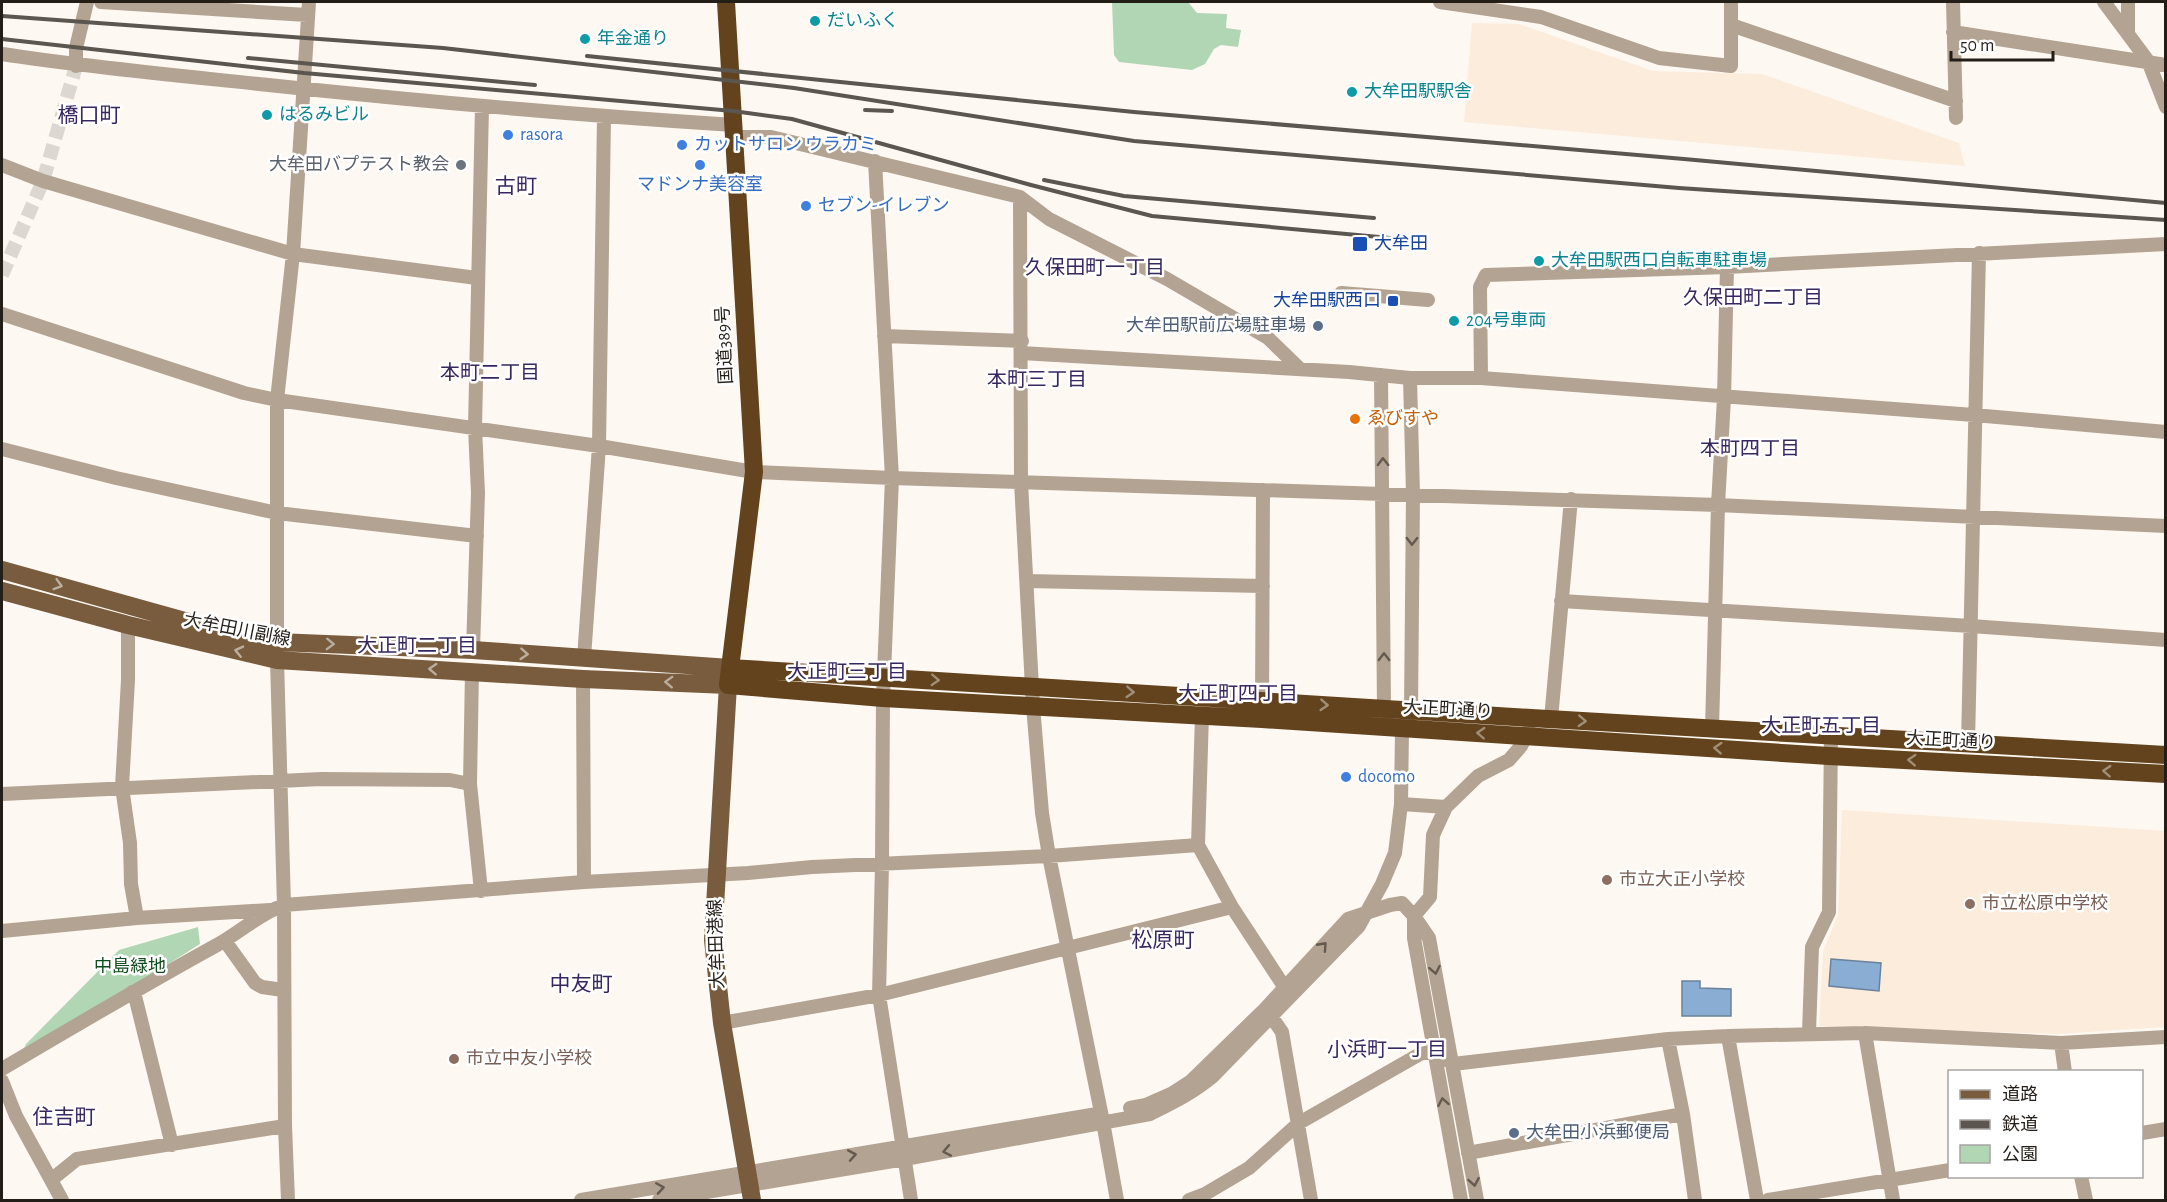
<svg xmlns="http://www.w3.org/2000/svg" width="2167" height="1202" font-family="'Alegreya Sans','Noto Sans JP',sans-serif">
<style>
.built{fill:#fcecdb}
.green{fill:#b1d6b3}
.water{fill:#89add3;stroke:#6a829b;stroke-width:1.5}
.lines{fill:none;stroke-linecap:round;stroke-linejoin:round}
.minor-tunnel{stroke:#ddd7d1;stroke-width:14;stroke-dasharray:14 7;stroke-linecap:butt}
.minor{stroke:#b3a392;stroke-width:14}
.major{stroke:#785c3d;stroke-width:18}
.highway{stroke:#62431d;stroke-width:18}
.rail{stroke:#5b5650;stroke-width:4}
.oneway{stroke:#645a4f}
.oneway2{stroke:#bcae9e}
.oneway3{stroke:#a18e77}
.culture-dot{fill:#0f9aa8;stroke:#fff;stroke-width:2}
.shop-dot{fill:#3f7fe0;stroke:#fff;stroke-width:2}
.worship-dot{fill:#6b7280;stroke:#fff;stroke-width:2}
.transit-dot{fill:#1a4fb4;stroke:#fff;stroke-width:2}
.service-dot{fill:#5c6f8a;stroke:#fff;stroke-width:2}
.food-dot{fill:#e8710a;stroke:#fff;stroke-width:2}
.education-dot{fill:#8d6e63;stroke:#fff;stroke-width:2}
.labels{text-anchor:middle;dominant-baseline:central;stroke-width:5;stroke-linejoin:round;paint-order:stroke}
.culture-label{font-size:18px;fill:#0d838f;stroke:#fff;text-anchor:start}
.shop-label{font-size:18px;fill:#366cbe;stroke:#fff;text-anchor:start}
.worship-label{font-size:18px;fill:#5b616d;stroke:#fff;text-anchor:end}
.transit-label{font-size:18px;fill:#164399;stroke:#fff;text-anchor:start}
.service-label{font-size:18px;fill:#4e5e75;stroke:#fff;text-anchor:end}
.street-label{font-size:18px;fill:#231e18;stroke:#fff}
.food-label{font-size:18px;fill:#c56008;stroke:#fff;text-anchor:start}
.education-label{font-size:18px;fill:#785e54;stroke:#fff;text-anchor:start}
.park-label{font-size:18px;fill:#114c1c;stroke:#fff}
.neighbourhood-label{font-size:20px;fill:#372660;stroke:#fff}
.quarter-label{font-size:21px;fill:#372660;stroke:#fff}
</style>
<rect width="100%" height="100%" fill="#fef8f2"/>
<path class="built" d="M1472,23L1519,24L1653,71L1762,74L1959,143L1965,166L1464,122Z
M1842,810L2165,831V1027L2057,1034L1819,1026L1823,951L1838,915Z"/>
<path class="green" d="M1112,2H1188L1197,13L1227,14L1226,28L1241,30L1238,47L1221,45L1214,49L1205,64L1192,70L1119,62L1114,55Z
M198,927L200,944L20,1058L26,1044L119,950Z"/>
<path class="water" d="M1831,959L1881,963L1879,991L1829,986Z
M1682,981H1700V988L1731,989V1016H1682Z"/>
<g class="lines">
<path class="minor-tunnel" d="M2,275L43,181L76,66"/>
<path class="minor" d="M101,2L307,15
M1440,2L1541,17L1659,58L1731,66V2
M1953,2L1956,118
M2104,2L2148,61L2166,107
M2128,2V33
M1731,25L1956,101
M1953,32L2166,65
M2,54C87,67 173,75 259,84C417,101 575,115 734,125
M76,66V48L87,2
M734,137H771L1020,197L1049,219L1167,279L1268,338L1300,369
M875,161L892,478L883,698L882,864L879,995L911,1200
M2,165L43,181L293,254L477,278
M1020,197L1021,482L1033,706L1042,813L1049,856L1103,1122L1117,1200
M1341,293L1428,300
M2,314L244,393L277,400L599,446L754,472L892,478L1718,505L2166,526
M884,336L1022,341
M1021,353L1349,372L1410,378H1481L1974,415L2166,432
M1381,375L1384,709L1388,714
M1481,378L1480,287L1486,275L1727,267L2166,244
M2,449L116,478L277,513L477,536
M1027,581L1263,586
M1561,601L1971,626L2166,640
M128,625V680L122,787L130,843L131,884L137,918
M473,650L478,493L475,428L482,106
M584,658L599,446L604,117
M472,671L470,784L481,891
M583,679L584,882
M1262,710L1263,490
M1202,715L1198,845L1232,907L1285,988
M1551,719L1571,499
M1712,729L1718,505L1724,398L1727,267
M1968,743L1979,253
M2,794L321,779L450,780L470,784
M1401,804L1446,807
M2,931L137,918L270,910
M225,941L255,983L262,987L283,990
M132,992L135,996L172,1145
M1266,1009L1282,1032L1311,1200
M722,1023L879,995L1232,907
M1809,1033L1812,947L1829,912L1831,735
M1865,1033L1893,1200
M1728,1036L1757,1200
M1668,1039L1683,1114L1695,1200
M2061,1043L2065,1072
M2,1069C73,1027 144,985 217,945C239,933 259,914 284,905L584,882L748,873L812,867L1049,856L1198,845
M2,1081L16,1116L62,1200
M1130,1108L1146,1105L1171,1094L1191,1081L1265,1009L1348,919L1390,905L1402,903L1414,916L1429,938L1477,1200
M2142,1133L2166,1129
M1468,1153L1683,1114
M2081,1176L2086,1200
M51,1180L77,1159L285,1126
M288,1200L285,1126L284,905L277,660V400L293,254L309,2
M581,1200L1097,1114
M659,1200L905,1159L1150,1114C1172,1103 1193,1093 1212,1077L1359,926L1382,884L1395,853L1401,804L1402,729L1411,711L1413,494L1410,378
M1189,1200L1205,1194L1249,1168L1299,1123L1420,1054L1434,1051L1453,1064L1668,1039L1728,1036L1865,1033L2061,1043L2166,1037
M1461,1200L1414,938V916L1430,897L1433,835L1446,807L1478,776L1509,760L1521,746L1529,730
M1768,1200L1950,1170"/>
<path class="major" d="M2,570L206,627L277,642L473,650L730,668
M2,591L128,625L277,660L583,679L728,685L713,940L722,1023L752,1200"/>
<path class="highway" d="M726,2L754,472L728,685L883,698L1262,719L1829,756L2166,774
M730,668L1531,718L2166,755"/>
<path class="rail" d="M2,16L443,48L794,88L1134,141L1679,188L2166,220
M2,39L304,73L733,111L792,119L1031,185L1152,216L1401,239
M587,56L1134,112L1684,159L2166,203
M248,58L535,85
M865,110L892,111
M1044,180L1124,196L1374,218"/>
</g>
<defs><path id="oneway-chevron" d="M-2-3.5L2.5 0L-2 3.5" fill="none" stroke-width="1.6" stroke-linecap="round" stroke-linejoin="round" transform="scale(1.5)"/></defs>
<g class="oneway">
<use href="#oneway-chevron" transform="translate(1383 462) rotate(-91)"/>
<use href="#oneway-chevron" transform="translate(1412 541) rotate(91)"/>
<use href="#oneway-chevron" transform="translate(1384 657) rotate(-90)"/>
<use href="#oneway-chevron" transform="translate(1323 946) rotate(-48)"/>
<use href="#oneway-chevron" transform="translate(1435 970) rotate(79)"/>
<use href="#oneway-chevron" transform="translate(1443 1102) rotate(-100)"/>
<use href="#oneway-chevron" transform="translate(947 1151) rotate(169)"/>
<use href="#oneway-chevron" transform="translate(852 1155) rotate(-10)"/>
<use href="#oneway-chevron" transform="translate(1474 1182) rotate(80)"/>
<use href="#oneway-chevron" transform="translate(660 1188) rotate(-9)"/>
</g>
<g class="oneway2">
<use href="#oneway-chevron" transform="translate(58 585) rotate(16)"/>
<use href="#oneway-chevron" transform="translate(330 644) rotate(2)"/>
<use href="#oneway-chevron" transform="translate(239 651) rotate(-167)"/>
<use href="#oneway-chevron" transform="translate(524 654) rotate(4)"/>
<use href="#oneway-chevron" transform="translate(433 669) rotate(-177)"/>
<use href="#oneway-chevron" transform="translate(669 682) rotate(-178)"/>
</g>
<g class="oneway3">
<use href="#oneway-chevron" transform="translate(935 680) rotate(3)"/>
<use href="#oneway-chevron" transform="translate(1130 692) rotate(4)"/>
<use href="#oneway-chevron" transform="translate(1324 705) rotate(4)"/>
<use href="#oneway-chevron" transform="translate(1582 721) rotate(3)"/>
<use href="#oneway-chevron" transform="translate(1481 733) rotate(-177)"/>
<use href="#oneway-chevron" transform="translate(1718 748) rotate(-176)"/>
<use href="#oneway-chevron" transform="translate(1912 760) rotate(-177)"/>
<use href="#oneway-chevron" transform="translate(2107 771) rotate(-177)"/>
</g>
<g class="culture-dot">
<circle cx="815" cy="21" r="6"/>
<circle cx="585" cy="39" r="6"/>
<circle cx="1352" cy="92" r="6"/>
<circle cx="267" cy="115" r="6"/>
<circle cx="1539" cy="261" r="6"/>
<circle cx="1454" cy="321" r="6"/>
</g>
<g class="shop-dot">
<circle cx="508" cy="135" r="6"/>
<circle cx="682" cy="145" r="6"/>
<circle cx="700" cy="165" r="6"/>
<circle cx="806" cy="206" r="6"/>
<circle cx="1346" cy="777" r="6"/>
</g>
<circle class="worship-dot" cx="461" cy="165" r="6"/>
<g class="transit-dot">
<rect x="1352" y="236" width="16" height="16" rx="3"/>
<rect x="1387" y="295" width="12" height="12" rx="3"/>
</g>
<g class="service-dot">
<circle cx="1318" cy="326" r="6"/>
<circle cx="1514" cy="1133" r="6"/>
</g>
<circle class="food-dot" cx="1355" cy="419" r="6"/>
<g class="education-dot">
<circle cx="1607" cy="880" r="6"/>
<circle cx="1970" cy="904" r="6"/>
<circle cx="454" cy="1059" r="6"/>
</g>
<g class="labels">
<g class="culture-label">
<text x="827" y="21">だいふく</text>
<text x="597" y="39">年金通り</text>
<text x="1364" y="92">大牟田駅駅舎</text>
<text x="279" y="115">はるみビル</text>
<text x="1551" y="261">大牟田駅西口自転車駐車場</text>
<text x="1466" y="321">204号車両</text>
</g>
<g class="shop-label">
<text x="520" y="135">rasora</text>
<text x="694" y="145">カットサロン ウラカミ</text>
<text x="700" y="185" text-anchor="middle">マドンナ美容室</text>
<text x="818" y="206">セブン-イレブン</text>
<text x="1358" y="777">docomo</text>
</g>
<g class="worship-label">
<text x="449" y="165">大牟田バプテスト教会</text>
</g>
<g class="transit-label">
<text x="1374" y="244">大牟田</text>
<text x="1381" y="301" text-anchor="end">大牟田駅西口</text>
</g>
<g class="service-label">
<text x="1306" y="326">大牟田駅前広場駐車場</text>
<text x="1526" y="1133" text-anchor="start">大牟田小浜郵便局</text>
</g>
<g class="street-label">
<text transform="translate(725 345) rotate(-93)">国道389号</text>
<text transform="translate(237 630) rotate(11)">大牟田川副線</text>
<text transform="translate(1448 710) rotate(3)">大正町通り</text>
<text transform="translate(1951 741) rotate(3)">大正町通り</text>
<text transform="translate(717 944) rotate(-92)">大牟田港線</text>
</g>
<g class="food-label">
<text x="1367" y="419">ゑびすや</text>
</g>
<g class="education-label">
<text x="1619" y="880">市立大正小学校</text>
<text x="1982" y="904">市立松原中学校</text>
<text x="466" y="1059">市立中友小学校</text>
</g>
<g class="park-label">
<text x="130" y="967">中島緑地</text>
</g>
<g class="neighbourhood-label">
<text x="1095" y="268">久保田町一丁目</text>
<text x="1753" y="298">久保田町二丁目</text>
<text x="490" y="373">本町二丁目</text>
<text x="1037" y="380">本町三丁目</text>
<text x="1750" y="449">本町四丁目</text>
<text x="417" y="646">大正町二丁目</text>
<text x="847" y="672">大正町三丁目</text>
<text x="1238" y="694">大正町四丁目</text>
<text x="1821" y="726">大正町五丁目</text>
<text x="1387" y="1050">小浜町一丁目</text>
</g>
<g class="quarter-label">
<text x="89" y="115">橋口町</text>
<text x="516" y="186">古町</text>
<text x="1163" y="940">松原町</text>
<text x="581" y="984">中友町</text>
<text x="64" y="1117">住吉町</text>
</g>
</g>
<rect width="2167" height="1202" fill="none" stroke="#231e18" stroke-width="6"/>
<rect x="1948" y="1070" width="195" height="108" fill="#ffffff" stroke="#a7a5a3" stroke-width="1.5"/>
<rect x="1960" y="1090" width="30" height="9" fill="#785c3d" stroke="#a7a5a3" stroke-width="1.5"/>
<text x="2002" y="1100" font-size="18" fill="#231e18">道路</text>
<rect x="1960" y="1120" width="30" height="9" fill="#5b5650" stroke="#a7a5a3" stroke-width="1.5"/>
<text x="2002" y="1130" font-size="18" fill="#231e18">鉄道</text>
<rect x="1960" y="1145" width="30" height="18" fill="#b1d6b3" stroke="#a7a5a3" stroke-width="1.5"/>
<text x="2002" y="1160" font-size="18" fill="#231e18">公園</text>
<path d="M1951 51v9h102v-9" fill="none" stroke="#231e18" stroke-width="3"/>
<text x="1960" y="51" font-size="18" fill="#231e18" stroke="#ffffff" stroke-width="4.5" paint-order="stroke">50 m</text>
</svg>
